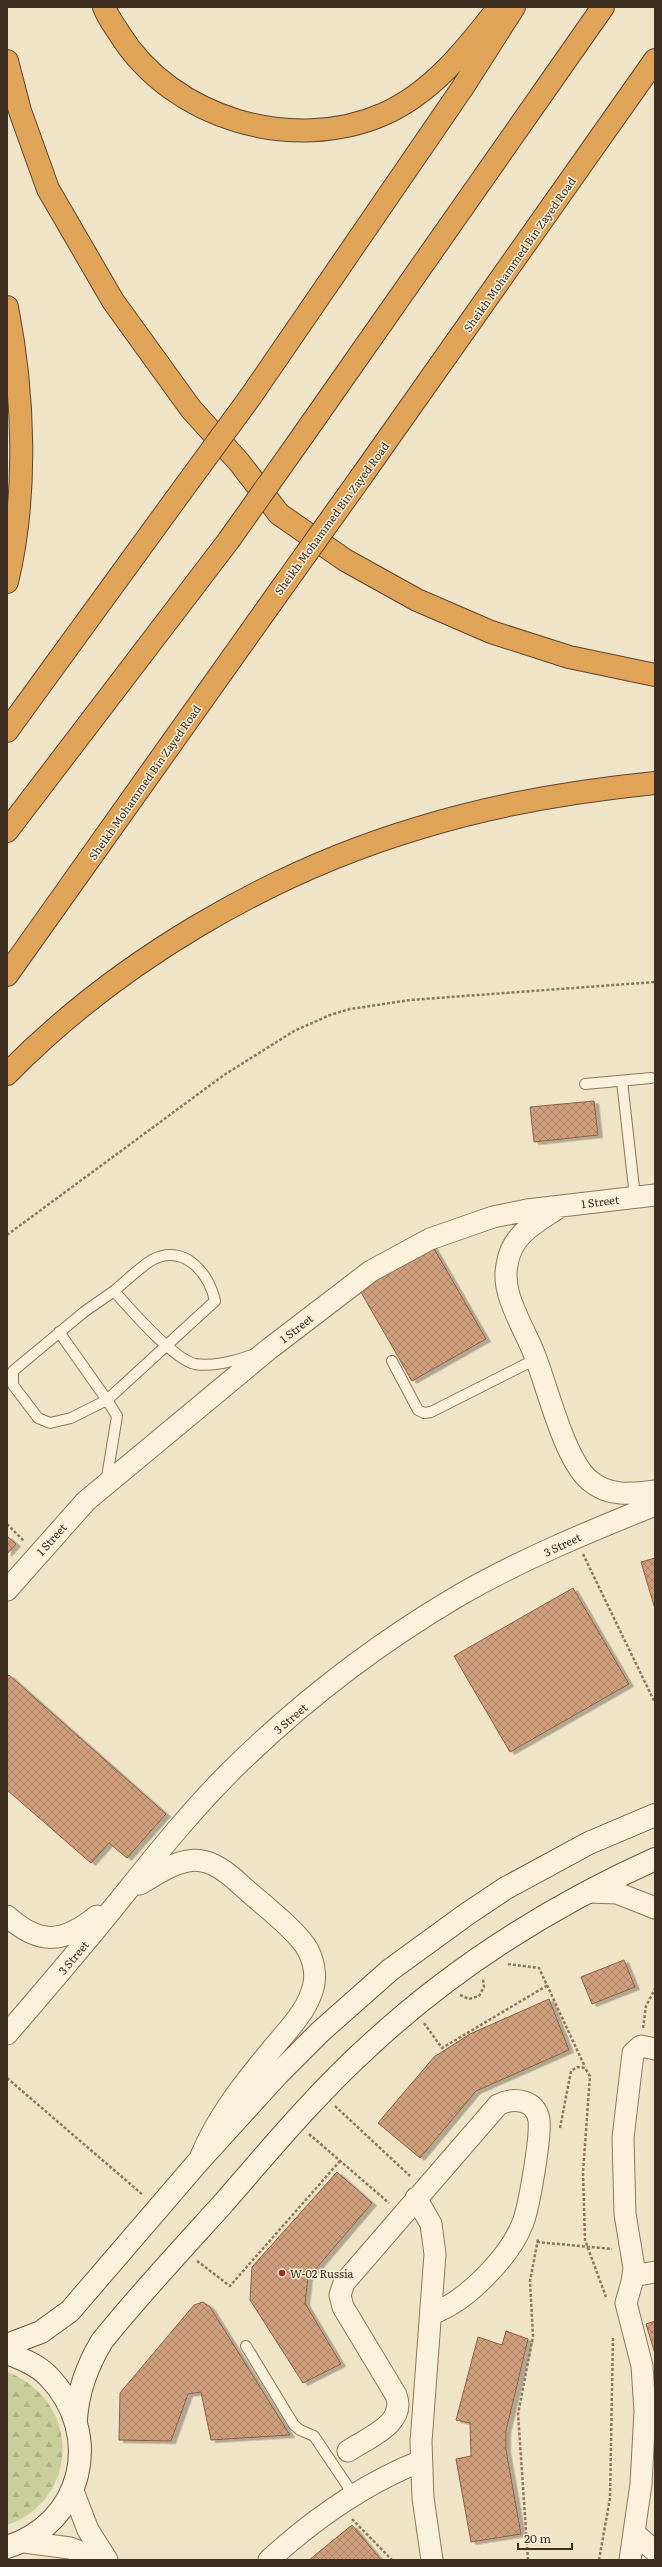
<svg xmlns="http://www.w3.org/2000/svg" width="662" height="2567" font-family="Literata,serif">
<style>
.forest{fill:url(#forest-firs)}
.building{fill:url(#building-cross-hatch);stroke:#8d5f41;filter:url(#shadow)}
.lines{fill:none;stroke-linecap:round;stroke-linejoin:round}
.lane-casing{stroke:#8d765c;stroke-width:12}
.street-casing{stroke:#8d765c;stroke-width:23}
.secondary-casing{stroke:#6f573f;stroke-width:24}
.highway-casing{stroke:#5b4430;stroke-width:24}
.path{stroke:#8d765c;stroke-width:2.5;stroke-dasharray:3 2;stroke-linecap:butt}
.lane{stroke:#faf1dc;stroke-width:10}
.street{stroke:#faf1dc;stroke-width:21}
.secondary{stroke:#faf1dc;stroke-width:22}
.highway{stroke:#e0a458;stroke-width:22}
.highway-bridge-casing{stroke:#5b4430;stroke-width:24;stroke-linecap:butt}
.highway-bridge{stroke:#e0a458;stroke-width:22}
.poi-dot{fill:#9e2a2b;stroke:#f7eed8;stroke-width:1.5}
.labels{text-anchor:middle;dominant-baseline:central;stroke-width:3;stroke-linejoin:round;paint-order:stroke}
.street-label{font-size:11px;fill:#3d2e20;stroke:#f7eed8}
.poi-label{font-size:11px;fill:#3d2e20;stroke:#f7eed8;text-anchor:start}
</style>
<defs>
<pattern id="forest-firs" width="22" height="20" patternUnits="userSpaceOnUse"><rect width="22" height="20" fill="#c9cf9b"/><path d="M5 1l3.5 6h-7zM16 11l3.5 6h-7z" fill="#aeb285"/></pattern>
<pattern id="building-cross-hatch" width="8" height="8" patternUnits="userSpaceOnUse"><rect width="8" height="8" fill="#cf9f7d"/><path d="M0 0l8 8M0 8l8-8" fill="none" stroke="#a98266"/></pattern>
<filter id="shadow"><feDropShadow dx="4.5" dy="2.5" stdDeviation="0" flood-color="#0004"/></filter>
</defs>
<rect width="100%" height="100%" fill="#f0e4c8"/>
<path class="forest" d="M7,2372C60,2391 80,2454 45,2499C36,2510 21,2521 7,2525Z"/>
<path class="building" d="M594,1101L598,1135L534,1142L530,1107Z
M432,1245L486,1339L412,1381L358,1287Z
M7,1536L16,1544L7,1554Z
M655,1558V1609L641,1562Z
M573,1588L629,1684L510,1752L454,1656Z
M9,1675L166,1814L127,1858L109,1843L91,1863L7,1790V1677Z
M624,1960L635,1987L592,2004L581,1977Z
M549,1999L569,2050L476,2091L420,2158L378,2123L434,2057L470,2034Z
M337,2172L372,2203L308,2278L305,2303L341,2364L303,2383L250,2300L252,2267Z
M203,2302L210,2307L290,2435L211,2440L201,2392L188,2394L171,2441L119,2440L120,2393L194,2305Z
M655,2321V2354L646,2324Z
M506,2331L528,2339L506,2431V2450L521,2534L471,2542L456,2459L471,2456L470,2423L456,2420L478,2337L502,2345Z
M352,2525L381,2560H309Z"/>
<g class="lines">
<defs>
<path id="lane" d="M622,1081L635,1197
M585,1084L651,1078
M59,1332L107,1400L215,1301C209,1273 184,1243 152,1260C139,1268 126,1281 114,1291
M392,1361L418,1410L424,1413L431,1412L536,1359
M106,1483L117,1416L107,1400L71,1418L50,1423L38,1418L13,1385V1371L84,1312L114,1291C130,1309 173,1359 195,1364C212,1367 236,1361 252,1355
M246,2346L294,2425L300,2430L314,2436L353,2494"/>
<path id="street" d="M555,1210C533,1224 511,1236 507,1265C505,1275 506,1285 509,1295C515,1316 527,1335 535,1356C548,1389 564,1458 589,1480C608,1497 632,1494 655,1491
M7,1590L86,1501L269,1349L371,1271L430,1239L493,1217L527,1210L655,1195
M140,1884C182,1858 201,1847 241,1885C259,1902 297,1930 308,1950C315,1964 317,1980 311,1994C304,2014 286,2032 273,2048C245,2082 218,2115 201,2156
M589,1892L617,1893L655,1908
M7,1916C40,1946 64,1943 97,1916
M7,2034C34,2003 61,1971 87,1940C134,1884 177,1825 228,1774C296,1706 375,1645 458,1596C520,1560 588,1532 655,1505
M416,2198L431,2224L435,2254L421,2442L423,2498L432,2560
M633,2276L655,2272
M348,2451C367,2438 407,2424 396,2395L343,2307L340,2295L344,2283L498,2105C513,2097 536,2099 539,2120C541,2137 529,2209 522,2225C509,2257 466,2302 433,2313
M73,2491L88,2530L107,2560
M635,2534L655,2551
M24,2542L70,2548L101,2560
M269,2560C315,2518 363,2484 421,2461
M630,2560L641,2484L645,2411L642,2366L626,2303L632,2282L634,2268L625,2214L623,2138L633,2053L641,2046L655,2049"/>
<path id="secondary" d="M7,2345L41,2332L70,2311L198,2162L278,2074L320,2032L390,1970L467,1914L506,1888L589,1843L655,1815
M7,2353C22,2359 38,2365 49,2377C104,2435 83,2523 7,2547
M76,2419C78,2390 87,2366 102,2341C139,2295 180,2251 220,2207C268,2152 315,2095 369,2046C453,1968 551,1906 655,1859"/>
<path id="highway" d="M104,7C107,16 114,25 119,33C172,119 293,154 384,114C433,92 467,48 499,7
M7,61L20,111L48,189L113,301L191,409L239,462L279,514L345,560L417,600L491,632L569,657L655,675
M7,307C24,394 28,495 7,582
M251,396L463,87L514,7
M304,434L603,7
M361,477L655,60
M7,731L175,500
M7,831L229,540
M7,975L286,582
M7,1074C117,962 268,873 419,828C496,804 575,791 655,783"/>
</defs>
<use href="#lane" class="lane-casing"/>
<use href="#street" class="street-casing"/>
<use href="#secondary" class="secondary-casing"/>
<use href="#highway" class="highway-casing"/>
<path class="path" d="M7,1235L224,1075L294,1031L330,1015L350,1009L410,1000L655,982
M7,1524L24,1541
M583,1554L655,1703
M508,1964L539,1968L585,2067
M460,1995L469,1999L479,1996L484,1987L483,1979
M424,2023L442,2048L548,1985
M643,2028L646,2006L655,1989
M7,2078L143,2195
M335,2106L410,2176
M560,2128L571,2071L577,2067L585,2068L590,2076L583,2172L585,2240L606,2297
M309,2134L389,2203
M537,2242L612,2249
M197,2261L230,2286L340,2161
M352,2519L392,2560
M528,2560L518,2414L533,2336L530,2281L538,2239
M599,2560L610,2498L613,2336"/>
<use href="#lane" class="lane"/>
<use href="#street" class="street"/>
<use href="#secondary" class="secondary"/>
<use href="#highway" class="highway"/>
<defs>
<path id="highway-bridge" d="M175,500L251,396
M229,540L304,434
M286,582L361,477"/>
</defs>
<use href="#highway-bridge" class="highway-bridge-casing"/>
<use href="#highway-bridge" class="highway-bridge"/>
</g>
<circle class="poi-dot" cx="282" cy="2273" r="4"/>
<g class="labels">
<g class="street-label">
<text transform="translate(519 254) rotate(-55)">Sheikh Mohammed Bin Zayed Road</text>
<text transform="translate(331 518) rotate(-54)">Sheikh Mohammed Bin Zayed Road</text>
<text transform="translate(144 782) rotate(-55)">Sheikh Mohammed Bin Zayed Road</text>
<text transform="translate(600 1201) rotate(-7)">1 Street</text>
<text transform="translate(296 1328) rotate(-38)">1 Street</text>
<text transform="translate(51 1539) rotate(-48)">1 Street</text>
<text transform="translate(562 1544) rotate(-25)">3 Street</text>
<text transform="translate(290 1718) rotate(-41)">3 Street</text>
<text transform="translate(73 1957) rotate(-50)">3 Street</text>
</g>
<g class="poi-label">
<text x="290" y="2273">W-02 Russia</text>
</g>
</g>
<rect width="662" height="2567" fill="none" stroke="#3d2e20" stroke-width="16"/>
<path d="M518 2543v6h54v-6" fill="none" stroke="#3d2e20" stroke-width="2"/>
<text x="524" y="2543" font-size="12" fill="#3d2e20" stroke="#f7eed8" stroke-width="3" paint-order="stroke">20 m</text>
</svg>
